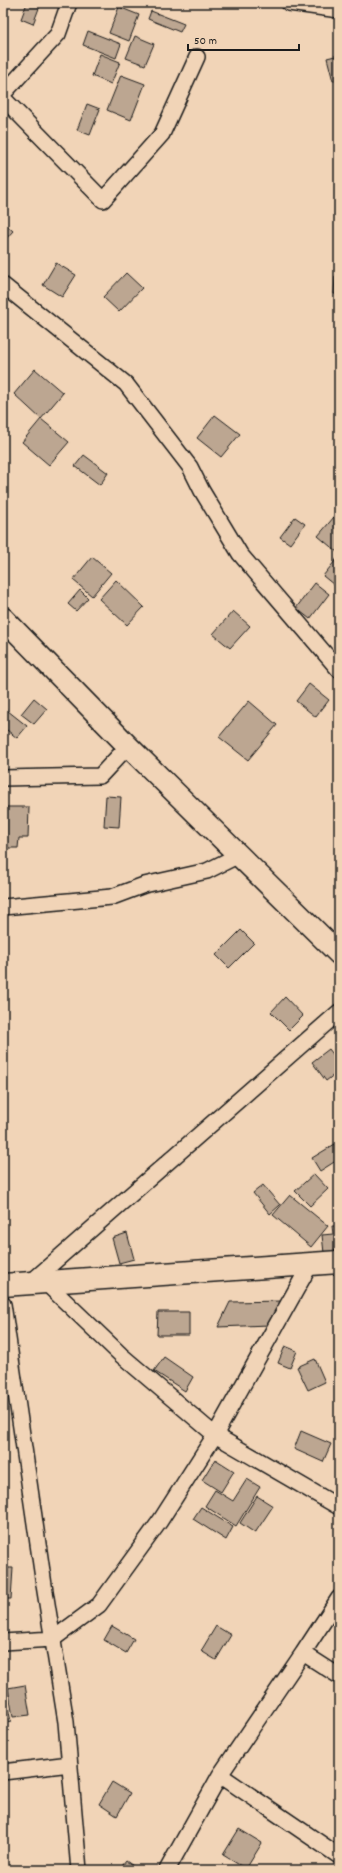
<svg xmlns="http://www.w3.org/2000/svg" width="342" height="1873" font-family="Dekko,sans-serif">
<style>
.building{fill:#bca691;stroke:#1c1c1c}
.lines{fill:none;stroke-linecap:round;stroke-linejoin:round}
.street-casing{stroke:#1c1c1c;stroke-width:18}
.secondary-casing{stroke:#1c1c1c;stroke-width:24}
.highway-casing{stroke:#1c1c1c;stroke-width:25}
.street{stroke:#f1d4b7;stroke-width:15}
.secondary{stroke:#f1d4b7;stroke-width:21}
.highway{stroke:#f1d4b7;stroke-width:22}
</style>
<rect width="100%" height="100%" fill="#f1d4b7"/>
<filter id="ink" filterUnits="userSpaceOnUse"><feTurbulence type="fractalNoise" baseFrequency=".025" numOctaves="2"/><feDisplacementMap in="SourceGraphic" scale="8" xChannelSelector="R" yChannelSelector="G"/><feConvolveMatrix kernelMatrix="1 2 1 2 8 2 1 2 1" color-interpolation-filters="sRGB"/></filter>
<g filter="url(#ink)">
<path class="building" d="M27,3H41L33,24L21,19Z
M119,7L139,15L129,41L109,33Z
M151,11L184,24L180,32L148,19Z
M88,31L121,44L116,58L83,45Z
M135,36L154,44L145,65L126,58Z
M100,54L120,62L111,84L92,76Z
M339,55V80L333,81L327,58Z
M121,75L145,84L131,120L107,110Z
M87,104L100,109L90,135L77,130Z
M3,222L13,231L3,242Z
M56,263L76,275L62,297L43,285Z
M126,273L142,288L119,312L103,297Z
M335,276L339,277V294H334Z
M35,369L63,393L41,419L14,394Z
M215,415L240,434L221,457L197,438Z
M41,419L69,442L49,465L22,442Z
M84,455L108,473L100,485L75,466Z
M339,511V549L337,552L318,536Z
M295,517L305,524L290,544L280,537Z
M339,556V589L323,576Z
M92,557L111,573L92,596L73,580Z
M116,580L144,607L127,625L99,599Z
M315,583L329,594L310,619L296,608Z
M80,590L88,598L76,611L68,604Z
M233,611L250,626L230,648L213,634Z
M309,684L329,700L316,717L296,701Z
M34,698L47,709L34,724L21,714Z
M249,701L277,725L248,760L219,737Z
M3,707L27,726L17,738L3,727Z
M106,796L121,797L119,827L104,826Z
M6,807H29L28,838H19L18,848H3V816H6Z
M241,930L254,943L229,968L216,955Z
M285,997L303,1016L289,1030L271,1012Z
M329,1049L339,1062V1071L326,1081L312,1062Z
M335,1144L339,1151V1159L320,1171L312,1158Z
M314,1174L328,1189L310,1206L295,1191Z
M263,1185L280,1205L270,1214L253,1193Z
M290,1195L328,1226L311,1247L273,1215Z
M332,1226H339V1252L324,1253L322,1235L333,1234Z
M127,1233L134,1259L119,1263L112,1238Z
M282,1301L269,1325L218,1327L230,1302Z
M158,1312H189V1335H157Z
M285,1346L297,1351L290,1368L278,1363Z
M164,1357L193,1377L185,1391L154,1371Z
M315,1359L325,1382L308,1390L297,1367Z
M301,1431L331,1444L323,1462L294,1449Z
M215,1459L234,1471L221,1492L202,1480Z
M247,1479L260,1487L236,1526L205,1506L215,1490L233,1501Z
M257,1496L273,1506L255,1533L240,1523Z
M201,1507L233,1527L226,1540L193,1519Z
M3,1568H13L11,1599H3Z
M112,1626L134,1639L126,1653L104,1640Z
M216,1626L231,1635L216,1660L201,1651Z
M25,1685L30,1715L13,1717L8,1688Z
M7,1704L11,1721L3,1723V1705Z
M112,1782L130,1793L117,1816L99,1804Z
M239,1829L262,1843L246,1869L223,1855Z
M126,1861L139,1870H119Z"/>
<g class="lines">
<defs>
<path id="street" d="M289,3L339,10
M3,94L58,34L69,3
M3,98L103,200L162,134L197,57
M3,285L126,384L190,467L202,491L240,554L339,670
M3,778L100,776L128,746
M3,907L112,897L144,885L207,871L239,855
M45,1282L121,1355L215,1435L339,1507
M30,1283L339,1012
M3,1304L44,1585L66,1722L79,1870
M339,1598L303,1653L339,1676
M3,1642L53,1639L99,1605L160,1521L215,1435L311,1263
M3,1772L70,1764
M220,1775L339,1856
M167,1870L220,1775L303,1653"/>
<path id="secondary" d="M3,618L128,746L339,954"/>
<path id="highway" d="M3,1285L339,1262"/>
</defs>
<use href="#street" class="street-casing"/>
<use href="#secondary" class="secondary-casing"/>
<use href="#highway" class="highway-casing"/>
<use href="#street" class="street"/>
<use href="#secondary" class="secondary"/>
<use href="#highway" class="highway"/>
</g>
</g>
<rect width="342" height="1873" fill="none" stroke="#f1d4b7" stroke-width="16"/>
<rect x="8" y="8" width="326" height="1857" fill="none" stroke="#1c1c1c" stroke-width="1.5" filter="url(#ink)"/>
<path d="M188 44v6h111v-6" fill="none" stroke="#1c1c1c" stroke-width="2"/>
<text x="194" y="44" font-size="12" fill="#1c1c1c" stroke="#f1d4b7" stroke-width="3" paint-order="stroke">50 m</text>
</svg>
